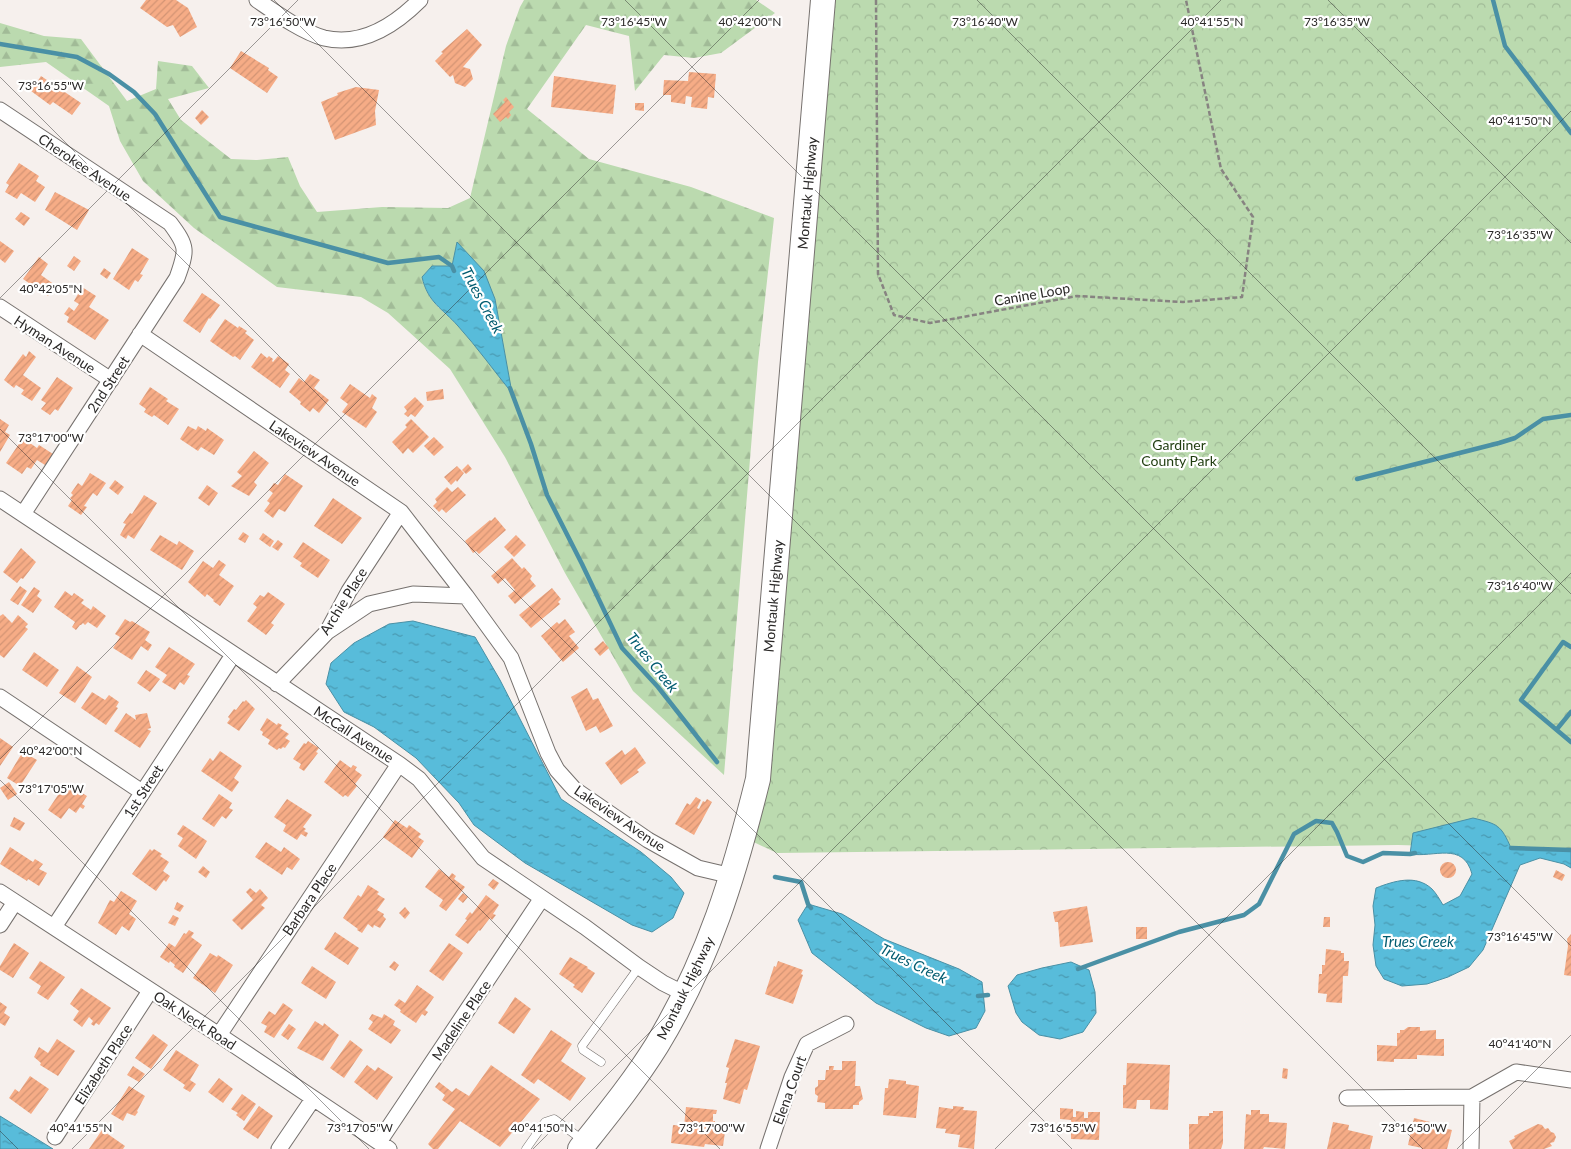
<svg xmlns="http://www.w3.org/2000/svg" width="1571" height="1149" font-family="Lato,sans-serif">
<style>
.forest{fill:url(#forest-firs);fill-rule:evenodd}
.park{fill:url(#park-crowns)}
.water{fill:url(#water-ripples);stroke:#4a90a5}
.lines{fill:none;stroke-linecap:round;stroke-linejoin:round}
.stream{stroke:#4a90a5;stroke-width:4.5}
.building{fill:url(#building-hatch)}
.service-casing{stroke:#76716e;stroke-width:9}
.minor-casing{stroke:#76716e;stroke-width:17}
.primary-casing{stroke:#76716e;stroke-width:26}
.path{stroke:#878381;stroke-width:2.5;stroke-dasharray:5 2.5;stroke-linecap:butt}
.service{stroke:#fff;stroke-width:8}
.minor{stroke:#fff;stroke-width:15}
.primary{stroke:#fff;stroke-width:24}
.ticks{fill:none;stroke:#2b2928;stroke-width:1;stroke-opacity:0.45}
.labels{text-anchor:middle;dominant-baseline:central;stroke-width:4.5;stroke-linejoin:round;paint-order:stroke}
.street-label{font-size:14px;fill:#2b2928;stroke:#fff}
.park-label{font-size:14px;fill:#1f3c0f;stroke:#fff}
.water-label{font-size:15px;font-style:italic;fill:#025c70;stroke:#fff}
.ticks-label{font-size:12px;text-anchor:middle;fill:#2b2928;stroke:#fff;stroke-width:4.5;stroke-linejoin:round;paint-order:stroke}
</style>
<defs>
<pattern id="forest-firs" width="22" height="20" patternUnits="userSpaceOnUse" patternTransform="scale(1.25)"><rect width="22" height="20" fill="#bbdaaf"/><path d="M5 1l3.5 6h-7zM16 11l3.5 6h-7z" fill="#a1bb97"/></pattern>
<pattern id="park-crowns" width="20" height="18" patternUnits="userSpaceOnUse" patternTransform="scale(1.25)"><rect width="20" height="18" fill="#bbdaaf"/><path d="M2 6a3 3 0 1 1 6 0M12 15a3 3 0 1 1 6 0" fill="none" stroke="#a1bb97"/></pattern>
<pattern id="water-ripples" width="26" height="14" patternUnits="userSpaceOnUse" patternTransform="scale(1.25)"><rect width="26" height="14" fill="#58bcda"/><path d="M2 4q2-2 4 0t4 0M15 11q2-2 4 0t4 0" fill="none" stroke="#4999b1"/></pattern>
<pattern id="building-hatch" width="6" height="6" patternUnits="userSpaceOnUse" patternTransform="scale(1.25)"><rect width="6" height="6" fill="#f6ac86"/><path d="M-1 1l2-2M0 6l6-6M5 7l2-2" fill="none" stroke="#d39474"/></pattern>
</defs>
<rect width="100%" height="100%" fill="#f6f0ed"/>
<path class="forest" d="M524,0H756L775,13L721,53L694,58L664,55L635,91L629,36L586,25L527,109L589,159L691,187L774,218L758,362L724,775L633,691L565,573L505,457L450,369L388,313L361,297L277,287L194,228L143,181L120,141L109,106L46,62L0,67V23L44,36L81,39L127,101L156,89L158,61L192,66L209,88L168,99L181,120L231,159L257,160L288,157L300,186L317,212L382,207L448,208L470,198L506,46L520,7ZM457,243L495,299L511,392C494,370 477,346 458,326C441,308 428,303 422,277L432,266H452Z"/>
<path class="park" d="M823,0H1571V850L1398,845L777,853L743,837Z"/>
<path class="water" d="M457,242L484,271L495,299L512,393C494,371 477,347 458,326C442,308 428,303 422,277L432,266H452Z
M413,621L475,637L500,680L561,799L641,852L671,877L684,893L673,918L652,932L632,925L525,863L474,825L459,803L416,758L374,727L344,712L326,684L331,663L354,643L389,624Z
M1473,818C1498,824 1501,825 1511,848L1571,850V868L1564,864L1540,858L1520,865L1483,950L1469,967L1448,977L1427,984L1402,986L1384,979L1376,966L1373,945L1375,925L1373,906L1376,888C1394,881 1416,874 1432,889C1436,893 1440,900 1443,905L1460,896L1472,874C1463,841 1434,858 1410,854L1413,833Z
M808,904L842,914L884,939L959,969L982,982L985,1011L976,1028L949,1036L926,1028L876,1003L812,953L798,920Z
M1071,962L1089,970L1095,992L1096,1013L1083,1032L1060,1039L1039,1035L1022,1022L1016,1013L1008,986L1017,975L1042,968Z
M0,1116L53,1149H0Z"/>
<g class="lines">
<path class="stream" d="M1493,0L1505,46L1571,133
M0,44L77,57L109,74L134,92L155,114L220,217L388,263L439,257L452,266L454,271
M510,388L531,444L547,495L582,564L622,648L658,687L717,762
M1357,479L1499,443L1515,438L1543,419L1571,415
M1571,647L1563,642L1521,700L1571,742
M1557,729L1571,712
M1511,848L1571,850
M775,877L801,882L808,904L811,908
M1078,969L1179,932L1244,915L1259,904L1294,834L1316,821L1332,823L1337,832L1347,856L1363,862L1383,853L1410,854L1415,853
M978,996L988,995"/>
</g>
<path class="building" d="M146,0H176L188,8L197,27L180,37L173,25L167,27L140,8Z
M467,29L482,45L463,67L470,69L473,79L465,87L455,83L453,75L450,77L435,61L443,53L441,52Z
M241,51L269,68L268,70L278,77L267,93L230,68Z
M689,72L716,74L714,98L708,97L707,109L691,107L692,97L686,96L685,104L671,102V95H663L664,80L688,81Z
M41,76L81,103L72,115L53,102L50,105L31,91Z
M554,76L616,85L613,114L551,107Z
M356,87L379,90L375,111L376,125L335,140L321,102L338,95L337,93Z
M506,97L514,107L509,112L511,115L508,119L506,117L500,122L493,114L505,102L503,100Z
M635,103H644V111L635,110Z
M202,110L209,117L201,125L195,118Z
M19,163L39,176L36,181L45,187L35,202L21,193L17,199L5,192L9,185L6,183Z
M55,192L89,210L77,230L45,210Z
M21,212L30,218L24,226L15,219Z
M0,241L14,251L5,263L0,259Z
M132,248L149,259L140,274L143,275L138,282L135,280L129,290L113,279Z
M74,256L81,261L74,271L67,266Z
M39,257L48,264L41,275L55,285L48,296L23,279Z
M104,268L111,273L107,279L100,274Z
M82,287L96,296L89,307L109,320L95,340L67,322L69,317L64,314L69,307L74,311L79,304L74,301Z
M202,293L220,305L210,319L209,318L200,333L183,321Z
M225,319L238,328L239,326L247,331L245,333L254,340L240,360L235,356L233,357L210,341Z
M29,351L36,357L23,375L41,388L32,401L21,394L24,390L16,385L14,388L4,380L23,354L26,357Z
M261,353L267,358L269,356L273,359L272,361L273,362L278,356L289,364L285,370L290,374L280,388L251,367Z
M310,374L320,380L314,388L329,400L319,413L313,408L310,412L300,404L301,402L289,392L299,378L304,382Z
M57,377L73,388L58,411L55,409L50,415L41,409L46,403L41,400Z
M350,384L370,398L372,394L377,398L372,408L377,412L366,428L342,412L348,404L340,398Z
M150,387L168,399L166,401L179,409L168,425L154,415L152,417L144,412L146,409L139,404Z
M443,389L444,399L427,401L426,392Z
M415,397L424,406L415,417L411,414L408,417L404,414L407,411L404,407Z
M0,419L9,425L5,432L10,435L0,452Z
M411,419L429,437L413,453L408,448L403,454L392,442L407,427L405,425Z
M188,426L196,430L198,426L206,431L207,428L224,440L214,455L201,447L198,451L180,439Z
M434,437L444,447L434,456L424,446Z
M23,438L37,448L39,445L53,454L45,465L37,460L31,469L27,467L22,474L6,463Z
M254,451L269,463L254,482L257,485L249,496L231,486L242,476L237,472Z
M468,464L472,469L466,474L462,470Z
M457,466L464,473L457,482L456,480L451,485L444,477Z
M90,473L106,483L97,496L93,493L84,506L87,507L81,515L68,506L72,500L70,498L73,495L71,493L78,483L82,486Z
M285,474L303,486L285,512L279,509L273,518L264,511L270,503L267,501L273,493L269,490L274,483L278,485Z
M115,480L124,487L118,495L109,488Z
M207,485L218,493L209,506L198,498Z
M447,487L452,492L458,487L466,495L446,513L442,509L439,512L433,506L437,502L435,499Z
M144,495L157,503L134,539L128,535L126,539L120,535L126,524L123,523L130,513L132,514Z
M333,498L362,518L342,544L314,526Z
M495,517L506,530L479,554L476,551L473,553L465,541L490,520L491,521Z
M243,532L249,536L245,543L238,539Z
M263,533L274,541L270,547L259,539Z
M160,535L177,545L179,541L194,551L182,570L150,550Z
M516,535L526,545L514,557L504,547Z
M278,540L283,544L278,551L272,547Z
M303,542L330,560L318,578L300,566L302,563L293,557Z
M21,548L36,562L23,579L21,578L17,583L3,572Z
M512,558L522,569L524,567L532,576L530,579L536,586L515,604L508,596L515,590L505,578L498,584L491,576Z
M219,560L226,565L219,575L234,586L220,606L213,601L214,600L207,594L205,597L188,582L203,561L213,568Z
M20,586L27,591L18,605L10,600Z
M34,587L40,591L37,596L42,600L33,613L21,605Z
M552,588L561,599L558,602L560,604L531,628L519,615Z
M65,591L72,596L74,593L84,600L81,603L91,610L93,606L106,616L97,628L88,622L85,625L83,623L81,625H80L76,630L72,627L75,622L54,607Z
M268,592L285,604L271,623L274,625L266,635L247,621L257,607L253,604L260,595L264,597Z
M3,614L12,623L18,615L28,624L25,627L28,629L4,658L0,655V616Z
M125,619L130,622L132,621L150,632L145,640L152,645L148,651L141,646L132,660L113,648L120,637L115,634Z
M565,619L575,632L569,636L579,648L563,662L541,636L557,622L559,624Z
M603,641L609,648L600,656L594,649Z
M169,647L195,664L187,675L190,676L184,685L180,682L175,690L162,682L167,675L155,667Z
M34,652L59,670L47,687L22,670Z
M77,666L92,677L75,703L59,693Z
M146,670L160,679L150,692L137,683Z
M587,688L593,700L598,698L613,726L600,733L596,726L586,731L571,697Z
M92,692L105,700L109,695L119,702L116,707L118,708L106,725L81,708Z
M246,700L255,709L239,731L227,723L230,719L228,717L234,709L236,710L243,701L244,702Z
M126,713L136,720L135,715L147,713L151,728L147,729L151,731L140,748L114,731Z
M267,718L277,725L278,723L282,725L280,728L289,734L285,738L290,741L285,748L283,747L281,749L279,748L277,750L268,744L270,740L262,735L263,732L260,730Z
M0,738L13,747L0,766Z
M308,741L319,748L316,752L318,753L304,771L299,768L301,764L293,759L304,743L306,744Z
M635,747L646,763L637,770L639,772L621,785L605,763L622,750L625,755Z
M220,751L242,766L234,778L239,782L232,792L201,771L210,758L213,761Z
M22,753L24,754L25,753L37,760L20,786L7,778Z
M340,760L351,768L353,765L357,767L355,770L362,775L355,784L357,786L348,797L345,795L343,797L324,782Z
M9,782L17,794L8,800L0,788Z
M66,783L87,796L82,804L85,806L83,809L80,807L76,813L69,808L61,819L48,810Z
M219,794L232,803L229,808L233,810L226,819L222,816L214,827L202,819Z
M696,797L701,800L697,808L699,809L703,801L705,802L707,799L712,802L694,835L675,824L687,803L690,805Z
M287,799L312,815L303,827L306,829L304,831L308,833L306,837L301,834L297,840L283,831L286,825L274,817Z
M14,817L25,823L20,831L10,826Z
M395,820L407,828L409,825L421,834L418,837L424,841L412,858L383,837Z
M183,825L207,841L196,859L178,846L183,838L177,834Z
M266,842L281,852L284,847L300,859L292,870L287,867L282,875L255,857Z
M10,847L33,862L35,859L43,864L39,869L47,873L39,886L28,879L27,881L0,864Z
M150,849L152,851L154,849L162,854L160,856L169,862L163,871L170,876L166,882L164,880L156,891L132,874Z
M1440 870a8 8 0 1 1 16 0a8 8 0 1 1-16 0Z
M203,866L210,872L206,878L198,872Z
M439,869L449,877L452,873L456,876L454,879L465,887L446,911L439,906L443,900L425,887Z
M1556,870L1565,875L1562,881L1553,877Z
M493,879L499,883L494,890L488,885Z
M368,885L379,892L377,894L385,899L377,910L384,914L383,916L386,919L380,928L374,925L373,928L368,924L362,933L357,930L358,929L343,918L358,895L361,897Z
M250,888L256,893L260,889L268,898L261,905L265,908L242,930L232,920L253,900L246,892Z
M121,891L137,901L129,914L136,919L129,931L122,926L116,935L98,923L110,900L114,902Z
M463,893L468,897L463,903L458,899Z
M486,895L499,905L493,914L496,915L492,920L490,918L480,931L479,930L468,944L455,935L467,920L465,919L470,912L472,914Z
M177,902L184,906L180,912L174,909Z
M1087,906L1093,942L1060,947L1058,922H1055L1053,912Z
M405,907L410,913L405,919L399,913Z
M173,915L179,918L175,926L168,923Z
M1324,917H1330V927H1323Z
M1136,927H1147V939H1136Z
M189,930L194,933L191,937L202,945L183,973L174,967L175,965L170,961L169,963L160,957L169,943L175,947L184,933L186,934Z
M335,932L359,948L348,965L324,949Z
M1571,934V976L1564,975L1568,946L1567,939Z
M14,943L29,953L13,978L0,970V966Z
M449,943L463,953L443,981L429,971Z
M1326,949L1341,951V953H1344V961H1349L1348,976H1343L1342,1003L1326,1002L1327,994L1318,993L1319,974H1322V965H1325Z
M210,953L217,957L218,955L233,965L215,993L193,978Z
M570,957L588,967L587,968L595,973L582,993L573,987L575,985L559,974Z
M40,961L65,977L48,1000L37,993L41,986L29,978Z
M394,961L399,965L395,971L389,967Z
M778,961L803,970L801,974L803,975L793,1004L765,994L774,966L776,967Z
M312,966L336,982L326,999L301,983Z
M417,985L434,997L425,1010L428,1012L425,1016L422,1014L416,1023L400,1012L401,1010L394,1005L399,999L405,1003Z
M81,988L111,1008L99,1025L96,1023L94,1026L91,1024L93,1021L89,1017L82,1027L73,1020L79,1011L70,1004Z
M515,997L531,1009L514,1034L498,1023Z
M0,1002L7,1007L4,1013L10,1017L5,1026L0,1023Z
M283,1003L293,1010L274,1038L264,1032L267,1026L261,1023L269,1011L275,1015Z
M372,1014L382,1018L384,1014L395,1021L393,1025L401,1030L391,1044L368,1029L373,1022L369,1019Z
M315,1021L323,1026L324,1023L339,1035L323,1061L297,1048Z
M289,1024L296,1029L288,1040L281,1035Z
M1408,1027H1420V1031L1436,1030V1039H1444V1056L1417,1055V1059H1394V1062L1377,1061V1045L1397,1046V1033H1400V1030H1404Z
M551,1030L572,1044L561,1061L586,1078L570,1101L538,1079L534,1084L521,1075Z
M153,1034L168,1045L151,1069L135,1058Z
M57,1039L75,1051L58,1076L40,1065L41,1063L34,1057L39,1047L48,1053Z
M735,1039L760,1046L747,1090L744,1089L740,1104L723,1099L727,1083H725L729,1068L726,1067Z
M350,1040L363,1050L344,1078L330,1068Z
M176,1050L199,1065L190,1080L196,1084L190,1092L183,1088L185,1085L163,1070Z
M842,1061H856L855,1086H860L863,1099L859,1102V1105H853V1109H825V1103L817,1102L818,1096L815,1094V1088L818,1086V1080H825L826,1070H829V1066H834L833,1070H842Z
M1127,1063L1170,1065L1168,1110L1150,1109V1100H1137L1136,1109L1123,1108V1085H1126Z
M367,1065L375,1071L378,1067L393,1077L377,1100L354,1082Z
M491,1065L540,1099L500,1147L460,1121L438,1149H433L428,1144L455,1109L442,1100L445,1095L435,1087L439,1082L452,1092L456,1088L469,1096Z
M133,1066L145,1074L139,1082L127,1075Z
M1283,1068L1288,1069L1287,1079L1282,1078Z
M30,1076L49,1089L31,1114L9,1098L15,1089L19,1092Z
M219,1078L233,1089L223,1103L208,1092Z
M889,1079L906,1081V1084L919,1086L916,1118L883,1115L885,1088H888Z
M129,1086L145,1096L137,1111L138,1112L135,1116L127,1113L123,1121L111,1114Z
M242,1094L256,1104L244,1121L236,1115L238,1113L231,1109Z
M259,1106L273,1116L258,1139L243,1129Z
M953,1106L964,1107L963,1110L977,1111L974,1149L958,1147L960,1135L945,1133L946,1129L936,1128L939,1107L953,1109Z
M686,1107L717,1110L716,1114H713V1121H715V1124L726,1125L723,1146L705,1144L704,1147L671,1143L673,1125L684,1126Z
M1060,1108L1073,1109V1117H1076V1111L1084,1112V1118H1088V1112H1100L1099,1140L1071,1139V1120L1060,1119Z
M1251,1110H1260V1114H1269V1122L1287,1123L1285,1149L1264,1147L1263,1149H1244L1246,1114L1251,1115Z
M1213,1111H1223V1143L1221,1149H1189V1124H1198V1116H1209V1113H1213Z
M1414,1118L1430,1122V1125L1452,1130L1447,1149H1421L1422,1148L1408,1145Z
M1333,1122L1349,1125L1348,1130L1373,1136L1370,1149H1327Z
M1538,1124L1542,1125L1545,1129L1548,1128L1551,1132L1554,1133L1556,1137L1554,1142L1550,1143L1552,1146L1544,1149H1513L1509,1141L1515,1138L1514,1136Z
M102,1130L125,1146L123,1149H89Z"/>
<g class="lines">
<defs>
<path id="service" d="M601,1062L583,1050L582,1046L639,967
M526,1149L545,1122L554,1119L584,1141"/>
<path id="minor" d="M257,0C276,13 302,32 324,38C362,47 395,25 420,0
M0,110L170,223C188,247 187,250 177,278L23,514
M0,307L111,380
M140,334L401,512L466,596
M0,499L399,764L419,779L483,858L585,927L639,967L663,983L685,994
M327,632L369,604L413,594L466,596L511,658L548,753L557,770L574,789L648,840L698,868L732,876
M277,684L327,632L349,591L401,512
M0,697L142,792
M0,892L219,1035L389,1149
M0,925L15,902
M54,927L233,655
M219,1035L399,764
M1347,1098L1472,1097L1516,1072L1571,1080
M55,1137L150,991
M379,1142L542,898
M279,1149L313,1099
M768,1149L792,1077L807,1044L846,1024
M1471,1149L1472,1097"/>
<path id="primary" d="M580,1149C607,1115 634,1082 657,1045C709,959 734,876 758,779L823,0"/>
</defs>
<use href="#service" class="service-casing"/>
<use href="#minor" class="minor-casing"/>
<use href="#primary" class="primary-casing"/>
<path class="path" d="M876,0L878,274L894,315L930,323L1077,296L1183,302L1242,297L1253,217L1221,169L1186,0"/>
<use href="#service" class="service"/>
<use href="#minor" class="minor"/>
<use href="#primary" class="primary"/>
</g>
<path class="ticks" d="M274,0L1423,1149M625,0L1571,946M977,0L1571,594M1328,0L1571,243M0,77L1072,1149M0,298L298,0M0,429L720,1149M0,759L759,0M0,780L369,1149M0,1131L18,1149M72,1149L1221,0M533,1149L1571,111M995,1149L1571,573M1457,1149L1571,1035"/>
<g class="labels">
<g class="street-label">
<text transform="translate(85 167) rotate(34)">Cherokee Avenue</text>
<text transform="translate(807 193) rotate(-85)">Montauk Highway</text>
<text transform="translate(1032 294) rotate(-10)">Canine Loop</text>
<text transform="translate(55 344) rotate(33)">Hyman Avenue</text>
<text transform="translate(108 384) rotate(-57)">2nd Street</text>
<text transform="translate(315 453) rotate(34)">Lakeview Avenue</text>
<text transform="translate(773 596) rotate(-85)">Montauk Highway</text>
<text transform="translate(343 601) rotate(-58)">Archie Place</text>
<text transform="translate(354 734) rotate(33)">McCall Avenue</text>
<text transform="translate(143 791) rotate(-57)">1st Street</text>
<text transform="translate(620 818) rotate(34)">Lakeview Avenue</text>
<text transform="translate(309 899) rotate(-56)">Barbara Place</text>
<text transform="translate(685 988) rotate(-64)">Montauk Highway</text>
<text transform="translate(195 1020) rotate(33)">Oak Neck Road</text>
<text transform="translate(461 1020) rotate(-56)">Madeline Place</text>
<text transform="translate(103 1064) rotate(-57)">Elizabeth Place</text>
<text transform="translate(789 1090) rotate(-70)">Elena Court</text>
</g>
<g class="park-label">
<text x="1179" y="444">Gardiner<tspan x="1179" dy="16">County Park</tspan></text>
</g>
<g class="water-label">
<text transform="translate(483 300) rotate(62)">Trues Creek</text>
<text transform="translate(653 662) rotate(51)">Trues Creek</text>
<text x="1418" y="941">Trues Creek</text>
<text transform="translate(914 963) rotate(26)">Trues Creek</text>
</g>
</g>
<g class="ticks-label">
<text x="634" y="26">73°16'45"W</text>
<text x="283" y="26">73°16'50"W</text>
<text x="750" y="26">40°42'00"N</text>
<text x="985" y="26">73°16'40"W</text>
<text x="1212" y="26">40°41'55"N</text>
<text x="1337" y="26">73°16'35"W</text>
<text x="51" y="90">73°16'55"W</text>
<text x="1520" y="125">40°41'50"N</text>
<text x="1520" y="239">73°16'35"W</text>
<text x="51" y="293">40°42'05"N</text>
<text x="51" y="442">73°17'00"W</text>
<text x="1520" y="590">73°16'40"W</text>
<text x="51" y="755">40°42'00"N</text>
<text x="51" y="793">73°17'05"W</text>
<text x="1520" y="941">73°16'45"W</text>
<text x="1520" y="1048">40°41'40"N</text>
<text x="81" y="1132">40°41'55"N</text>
<text x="542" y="1132">40°41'50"N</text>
<text x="360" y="1132">73°17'05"W</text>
<text x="712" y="1132">73°17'00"W</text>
<text x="1063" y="1132">73°16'55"W</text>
<text x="1414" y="1132">73°16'50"W</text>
</g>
</svg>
